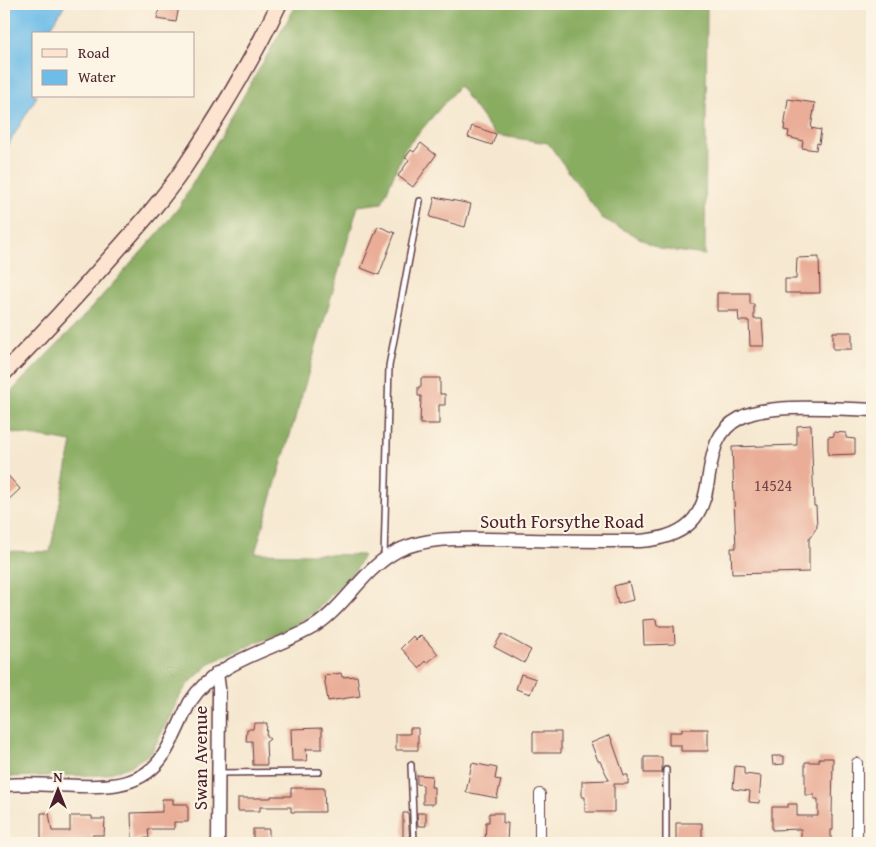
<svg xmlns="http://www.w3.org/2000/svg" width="876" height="847" font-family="'Gentium Book Plus',serif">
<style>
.forest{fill:#88ac60;stroke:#696646}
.water{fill:#6ebde9;stroke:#5c6e8a}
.building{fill:#eaae98}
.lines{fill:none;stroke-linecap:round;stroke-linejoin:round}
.service-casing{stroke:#643d44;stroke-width:8}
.minor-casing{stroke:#643d44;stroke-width:12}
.tertiary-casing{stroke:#643d44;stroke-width:15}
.secondary-casing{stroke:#643d44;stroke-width:18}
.service{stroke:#fff;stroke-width:5}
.minor{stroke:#fff;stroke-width:10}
.tertiary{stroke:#fff;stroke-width:12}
.secondary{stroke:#fde4d1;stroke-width:15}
.labels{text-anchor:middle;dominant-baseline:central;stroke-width:4;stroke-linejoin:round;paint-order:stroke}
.number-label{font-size:16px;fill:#724346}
.street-label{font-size:19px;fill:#4a1f2b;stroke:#fcf5e5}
</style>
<rect width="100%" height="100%" fill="#fcf5e5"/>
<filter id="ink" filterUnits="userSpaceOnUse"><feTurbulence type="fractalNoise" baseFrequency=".02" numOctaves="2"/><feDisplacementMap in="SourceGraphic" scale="10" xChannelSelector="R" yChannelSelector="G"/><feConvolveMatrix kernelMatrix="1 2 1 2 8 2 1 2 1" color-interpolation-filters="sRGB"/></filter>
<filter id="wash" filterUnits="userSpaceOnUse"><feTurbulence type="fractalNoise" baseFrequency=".0096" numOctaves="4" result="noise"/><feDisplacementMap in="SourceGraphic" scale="20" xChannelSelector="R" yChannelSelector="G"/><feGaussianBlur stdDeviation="1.12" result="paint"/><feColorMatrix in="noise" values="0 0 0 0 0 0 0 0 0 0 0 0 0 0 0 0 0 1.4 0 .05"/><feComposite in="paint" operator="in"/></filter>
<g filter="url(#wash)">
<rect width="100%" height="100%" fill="#f6e8d0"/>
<path class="forest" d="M297,4H707L705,255L660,249L602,218L548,143L495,135L459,86L404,150L382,203L358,206L255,553L363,555L356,569L314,613L287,629L212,662L187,685L180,696L152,752L129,767L103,775L4,777V551L50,552L72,442L4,431V399L76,325L159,232L179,207Z"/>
<path class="water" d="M4,4H65L47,34H34V96H37L4,152Z"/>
<g id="blocks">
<path class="building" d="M160,4L179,6L176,22L157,19Z
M788,99L815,103L811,128L821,130L819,144L817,143L816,150L802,148L803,141L788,137L789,131L784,130Z
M472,126L496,134L492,145L468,137Z
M421,143L436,155L413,187L398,176L409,160L405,158L411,150L414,152Z
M435,197L471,204L465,227L430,217Z
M378,226L395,233L379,275L361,268Z
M819,257L820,293H785V279H796L797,258Z
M717,293H750V304H754V319H762L764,346H750L749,321H739L738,311H717Z
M833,332H852V349H833Z
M421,378H440V394H445V405H439V424H420L421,396H418V387H421Z
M811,425L814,506H816L817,527L809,539V572L732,574L731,548H736L732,447L797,445V426Z
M834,432L846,433V438L855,439V454L828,455V437L834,436Z
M4,471L20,489L4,504Z
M629,582L633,600L618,604L614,586Z
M656,619L657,626H674L675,644L644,645L643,620Z
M502,634L531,650L524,663L494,647Z
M421,635L438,654L427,663L426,661L419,668L401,648L413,636L416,640Z
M341,673L342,677L357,676L360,696L328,701L324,676Z
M521,674L536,679L530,694L516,689Z
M254,723H267L266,736L270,739L266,742L267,765H253L252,741H246L247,729H253Z
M322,728V749H306L307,761H292L291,729Z
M410,728H418V750H396V734H410Z
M682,729H708V751H681V745H669V732H682Z
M533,732H561V753H533Z
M610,735L624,775H628V784H614V812H585V797H582V781L609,780L600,761H598L591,743Z
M772,756H784V764L773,765Z
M644,757H662V773H644Z
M819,758H833L832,816L833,815V830H831V843H801V829L772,830V807H788V804H797V816H818V799H814V795H805V762H819Z
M472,763L497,768L495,779L501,780L497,798L466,792Z
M735,766L744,767V774L761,776L759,803L749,802L750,791L733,789Z
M417,775L432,776L431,787H434V804H423V785L417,784Z
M291,788H324L325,812H291V807H260V811H238V798H271V796H291Z
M162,799H173V804H188V822H174V829H148L149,838L132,839L131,813L162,812Z
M41,813H49L52,831H70V816H92V819H105L104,835H92V842L41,843Z
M403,813H408L410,843H403Z
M417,813H426V826H418Z
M489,813H503V823H508L507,843H485L486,822H489Z
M676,823H702V843H676Z
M253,829H269V843H253Z"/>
</g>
</g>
<g filter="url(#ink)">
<use href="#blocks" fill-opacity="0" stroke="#643d44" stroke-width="1"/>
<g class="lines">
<defs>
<path id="service" d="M384,559L389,366L420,201
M411,765L414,843
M666,770V843
M219,773L319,772"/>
<path id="minor" d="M857,763V843
M540,843V794"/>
<path id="tertiary" d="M217,673L219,688L218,843
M4,785C20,784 37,784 53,785C90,786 135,793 160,760C173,743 180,721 190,702C216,661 267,652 308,630C342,612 359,574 392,554C427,532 489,540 530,540C567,541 604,541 640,541C742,533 683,447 740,418C770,402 837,409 872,410"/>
<path id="secondary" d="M4,373C41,335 77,296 112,256C137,228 163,199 184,168C219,116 252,61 279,4"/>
</defs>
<use href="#service" class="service-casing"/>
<use href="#minor" class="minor-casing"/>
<use href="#tertiary" class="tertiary-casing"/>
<use href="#secondary" class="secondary-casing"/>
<use href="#service" class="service"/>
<use href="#minor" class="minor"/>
<use href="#tertiary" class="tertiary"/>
<use href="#secondary" class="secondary"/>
</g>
</g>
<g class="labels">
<g class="number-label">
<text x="773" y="485">14524</text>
</g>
<g class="street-label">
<text x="562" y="521">South Forsythe Road</text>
<text transform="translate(200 758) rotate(-90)">Swan Avenue</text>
</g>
</g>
<rect width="876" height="847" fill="none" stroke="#fcf5e5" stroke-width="20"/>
<rect x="32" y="32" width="162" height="65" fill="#fcf5e5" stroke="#b59f9b"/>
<rect x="42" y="49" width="25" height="8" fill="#fde4d1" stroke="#b59f9b"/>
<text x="78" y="58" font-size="15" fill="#4a1f2b">Road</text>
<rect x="42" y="70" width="25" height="15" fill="#6ebde9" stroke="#b59f9b"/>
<text x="78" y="82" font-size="15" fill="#4a1f2b">Water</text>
<g transform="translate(58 790)" stroke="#fcf5e5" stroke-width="4" paint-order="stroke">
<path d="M0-4L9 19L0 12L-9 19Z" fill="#4a1f2b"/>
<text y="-8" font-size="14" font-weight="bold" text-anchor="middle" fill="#4a1f2b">N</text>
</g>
</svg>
